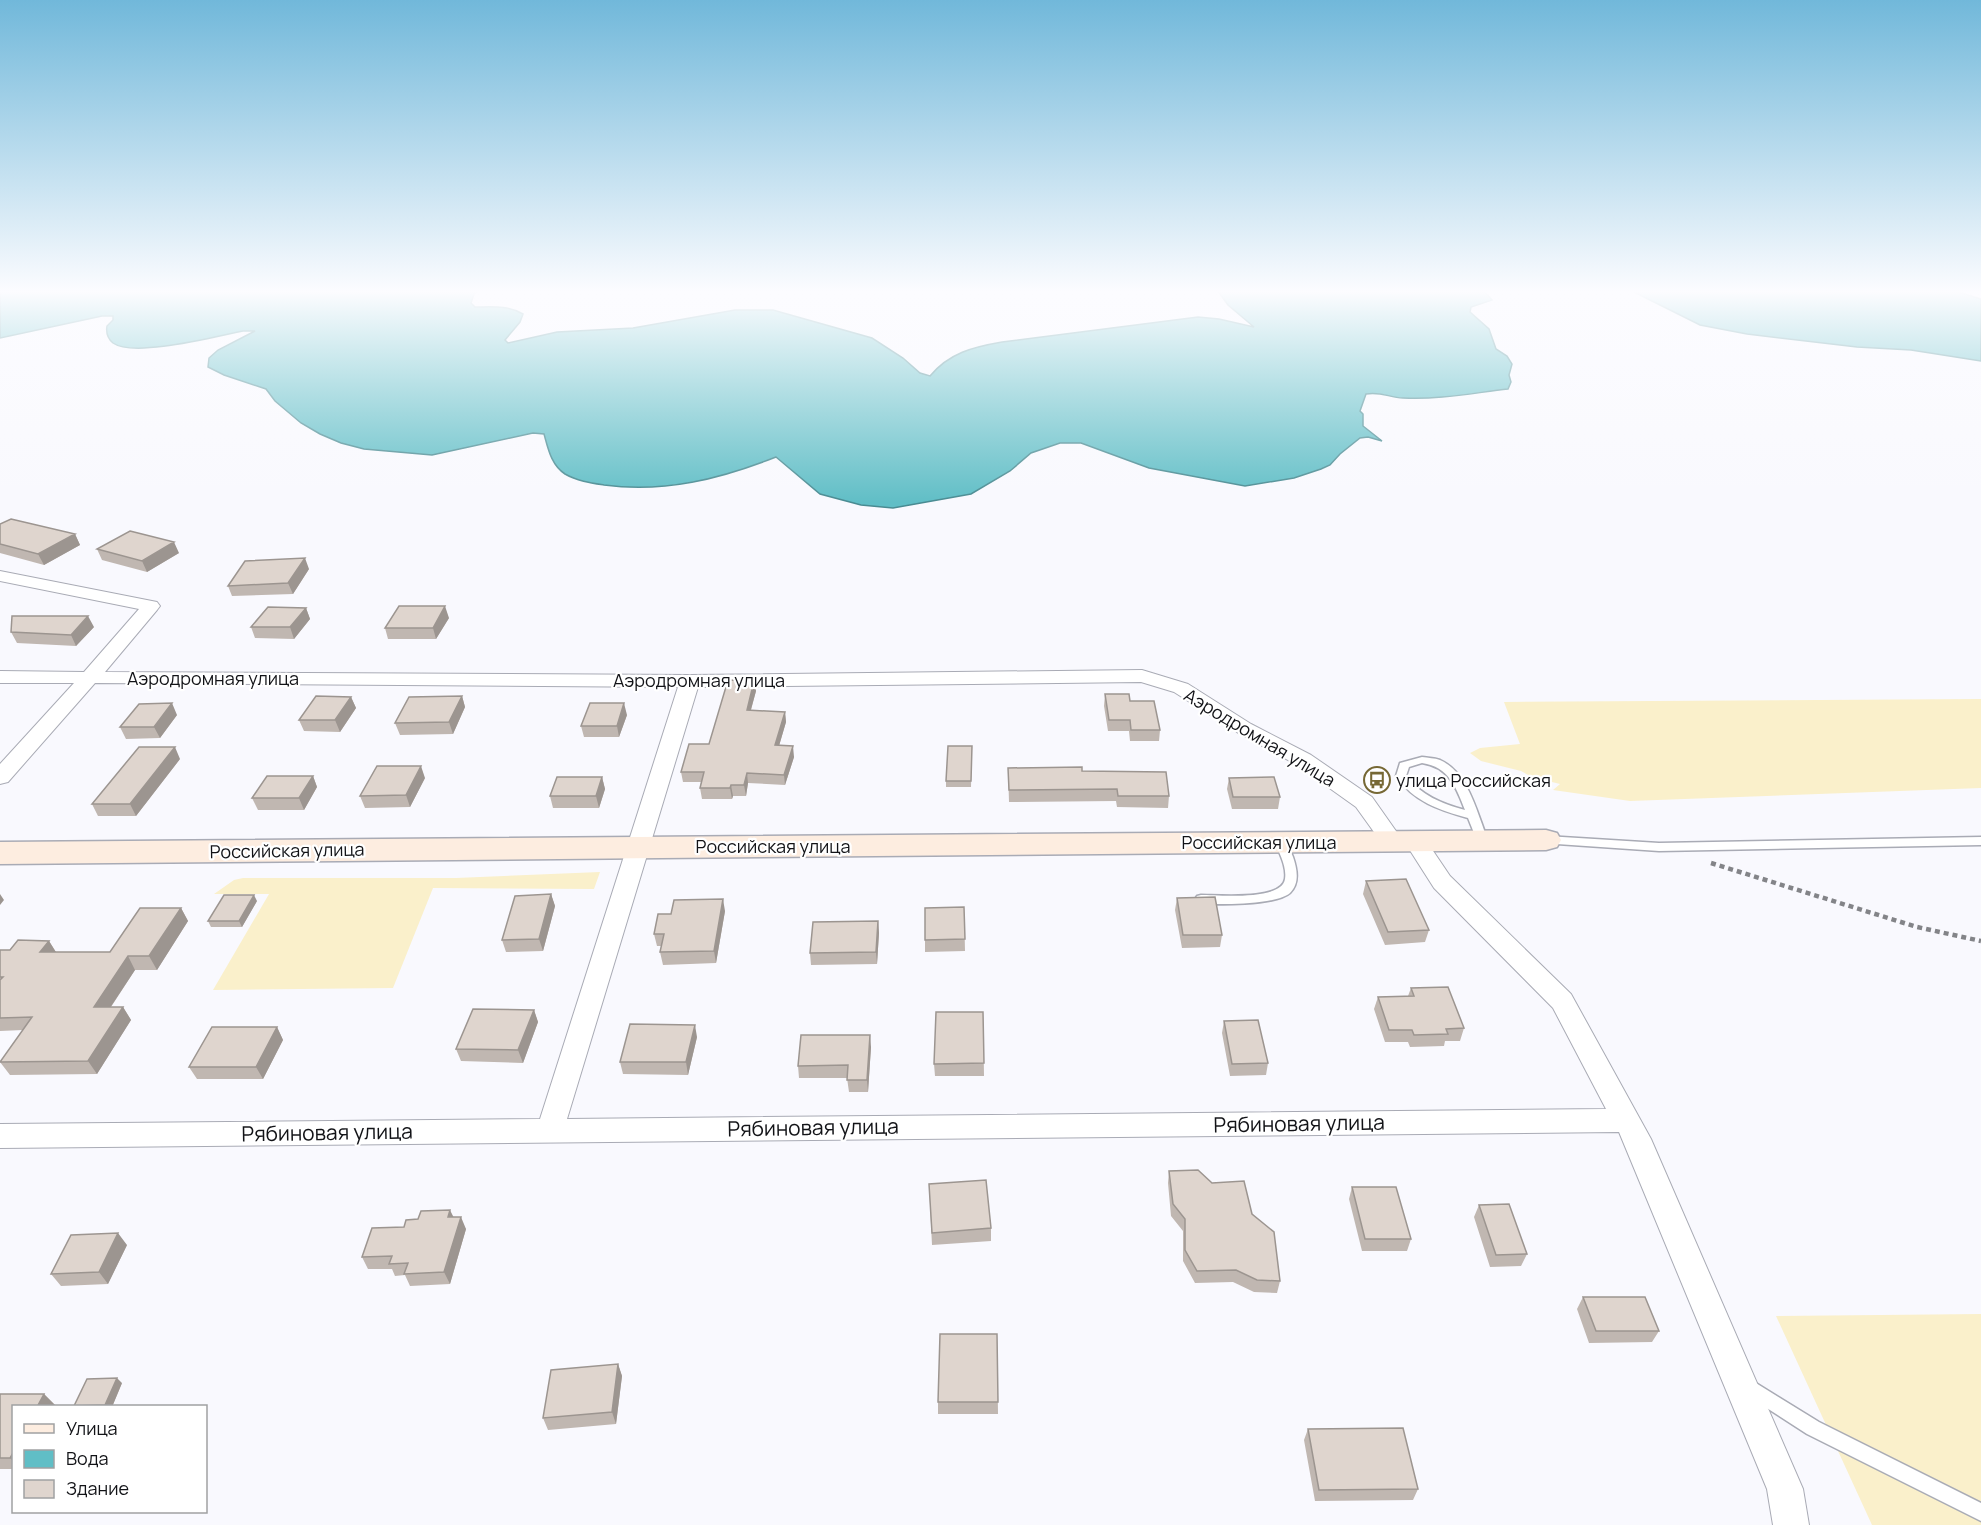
<svg xmlns="http://www.w3.org/2000/svg" width="1981" height="1525" font-family="Manrope,sans-serif">
<style>
.sand{fill:#faf0cb}
.water{fill:#60bec6;stroke:#498b92;stroke-width:1.5}
.lines{fill:none;stroke-linecap:round;stroke-linejoin:round}
.lane-casing{stroke:#a9abb5;stroke-width:3}
.street-casing{stroke:#a9abb5;stroke-width:2}
.secondary-casing{stroke:#a9abb5;stroke-width:3}
.path{stroke:#838488;stroke-width:4.5;stroke-dasharray:5 4;stroke-linecap:butt}
.lane{fill:#fff;fill-rule:evenodd}
.street{fill:#fff;fill-rule:evenodd}
.secondary{fill:#fdede0;fill-rule:evenodd}
.wall{fill:#c0b7b1}
.shaded-wall{fill:#9c9590}
.building{fill:#dfd5ce;stroke:#9c9590;stroke-width:1.5}
.labels{text-anchor:middle;dominant-baseline:central;stroke-width:4.5;stroke-linejoin:round;paint-order:stroke}
.street-label{font-size:18px;fill:#121317;stroke:#fff}
.poi-label{font-size:18px;fill:#121317;stroke:#fff;text-anchor:start}
.near-street-label{font-size:21px;fill:#121317;stroke:#fff}
</style>
<rect width="100%" height="100%" fill="#f9f9fe"/>
<path class="sand" d="M1981,699V788L1630,801L1553,790L1560,784L1532,777L1521,771L1481,761L1470,753L1480,748L1520,744L1504,702Z
M600,872L594,889L433,888L393,988L213,990L269,894H214L234,880L243,878H456Z
M1981,1314V1525H1872L1776,1316Z"/>
<path class="water" d="M0,290H480L474,294L471,303L475,307C492,307 508,305 523,314L520,322L505,340L508,343L557,332L633,328L735,310H773L872,338L903,358L920,373L930,376C949,353 973,347 1002,342L1198,317L1219,319L1254,327L1228,305L1217,290H1483L1492,300L1471,307L1470,312L1489,329L1496,349L1507,356L1512,364L1509,375L1511,382L1508,389C1473,393 1438,400 1403,398C1390,398 1381,391 1366,394L1360,411L1363,414V426L1382,441L1368,437L1360,438L1340,454L1330,465L1321,469L1294,478L1245,486L1149,468L1081,443H1060L1031,453L1010,471L971,494L893,508L861,505L820,494L776,457C720,479 665,493 604,485C591,483 577,481 565,474C551,465 548,448 544,434L533,433L432,455L364,449L341,443L320,434L301,423L275,401L266,389L224,375L208,367L209,358L218,350L255,331H243C217,336 134,358 113,343C107,338 106,332 107,326L113,320V316H102L0,338Z
M1630,290H1952L1981,299V361L1911,350L1857,347L1747,334L1700,325Z"/>
<g class="lines">
<defs>
<path id="lane" d="M1422,757C1428,758 1435,758 1440,760C1469,773 1477,814 1488,840L1486,843H1478L1468,818C1439,810 1414,802 1396,776L1400,763ZM1422,763C1449,767 1456,787 1465,810C1442,804 1421,795 1406,776L1409,767Z
M1546,836L1659,843L1981,837V845L1659,851L1542,843L1540,840L1542,837Z
M1281,838C1288,841 1290,850 1293,857C1297,869 1300,883 1290,893C1277,905 1214,906 1197,902L1195,899L1197,896L1201,895C1218,895 1282,901 1285,879C1287,866 1279,853 1275,842Z
M1751,1380L1819,1422L1981,1503V1521L1807,1434L1745,1394L1743,1388L1745,1382Z"/>
<path id="street" d="M0,571L157,602L160,606L157,610L105,672L690,675L1142,670L1188,684L1251,724L1311,755L1372,797L1403,841L1400,846L1392,849L1384,846L1356,807L1297,765L1237,732L1174,692L1141,682L698,687L567,1119L1606,1109L1553,1008L1434,888L1404,841L1407,836L1415,833L1423,836L1450,876L1571,994L1651,1139L1803,1489L1809,1525H1773L1767,1489L1619,1132L0,1148V1124L540,1119L678,687L95,683L8,782L0,784V764L74,683H0V671L84,672L139,609L0,581Z"/>
<path id="secondary" d="M1546,830L1557,833L1561,840L1557,847L1546,850L0,864V842Z"/>
</defs>
<use href="#lane" class="lane-casing"/>
<use href="#street" class="street-casing"/>
<use href="#secondary" class="secondary-casing"/>
<path class="path" d="M1711,863L1917,927L1981,941"/>
<use href="#lane" class="lane"/>
<use href="#street" class="street"/>
<use href="#secondary" class="secondary"/>
</g>
<path class="wall" d="M0,524L75,534L80,545L44,565L0,553Z
M97,549L179,553L147,572L102,560Z
M309,569L293,594L232,596L228,586Z
M306,608L310,619L294,639L255,638L251,627Z
M449,618L436,639H388L385,628Z
M94,627L76,646L17,643L11,632Z
M754,681L756,691L751,710L785,712L786,722L779,746L794,757L785,785L748,783L746,796H733L732,799H702L700,788L701,782H683L681,772L709,744Z
M1105,694L1130,701L1160,730L1159,741H1130L1129,731H1108L1104,706Z
M462,696L465,707L453,734L400,735L395,723Z
M351,697L356,708L340,732L304,731L299,720Z
M177,715L160,738L126,739L120,727Z
M627,715L619,737H584L581,726Z
M972,746L971,787H946V781Z
M180,759L136,816H98L92,804Z
M1008,768L1082,771L1169,796L1168,808L1117,807L1116,801L1009,802Z
M313,776L317,787L304,810H258L252,798Z
M602,777L605,789L599,808H553L550,796Z
M425,778L410,807L365,808L360,796Z
M1229,778L1280,797L1278,809H1232L1227,789Z
M1366,881L1429,930L1425,942L1385,945L1363,894Z
M551,894L555,906L543,951L506,952L502,940Z
M1177,898L1222,935L1220,947L1182,948L1175,910Z
M257,901L242,927H211L208,921Z
M964,907L965,951L925,952V940Z
M181,908L188,921L157,970H135L111,1007H123L131,1020L97,1074L10,1075L0,1062L23,1030L0,1031V950H10L49,941L56,952H110Z
M725,911L716,963L663,965L660,952L662,946H657L654,934Z
M878,921L879,933L877,964L811,965L810,953Z
M1411,988L1464,1028L1460,1041H1445L1444,1046L1410,1047L1408,1042H1385L1374,1009L1378,997L1408,996Z
M534,1010L538,1022L523,1063L461,1061L456,1049Z
M983,1012L984,1076H935L934,1064Z
M1224,1021L1268,1063L1266,1075L1230,1076L1222,1033Z
M277,1027L283,1040L263,1079H197L189,1067Z
M697,1037L688,1075L623,1074L620,1062Z
M871,1047L868,1092H849L847,1078H799L798,1066Z
M1169,1171L1212,1183L1252,1214L1280,1281L1277,1293L1254,1292L1233,1282L1195,1283L1183,1261V1231L1171,1216L1168,1183Z
M929,1184L991,1228V1241L932,1245Z
M1352,1187L1411,1239L1407,1251H1362L1349,1199Z
M1479,1205L1527,1254L1521,1266L1490,1267L1474,1217Z
M453,1217L466,1229L450,1284L410,1286L405,1275L395,1276L392,1269H368L362,1257L404,1227Z
M127,1245L108,1284L61,1286L51,1274Z
M1583,1297L1659,1331L1652,1342L1589,1343L1577,1309Z
M997,1334L998,1414H938V1402Z
M618,1364L622,1376L616,1424L548,1430L543,1418Z
M122,1383L112,1407L74,1406Z
M0,1394H44L55,1405L54,1407H14V1469H0Z
M1308,1429L1418,1489L1413,1500L1315,1501L1304,1440Z"/>
<path class="shaded-wall" d="M75,534L80,545L44,565L38,554Z
M174,542L179,553L147,572L142,561Z
M305,558L309,569L293,594L288,583Z
M445,606L449,618L436,639L433,628Z
M306,608L310,619L294,639L290,627Z
M88,616L94,627L76,646L71,635Z
M754,681L756,691L748,720L747,710Z
M462,696L465,707L453,734L449,722Z
M351,697L356,708L340,732L335,720Z
M172,703L177,715L160,738L154,727Z
M624,703L627,715L619,737L617,726Z
M785,712L786,722L776,756L775,745Z
M793,746L794,757L785,785L784,775Z
M175,747L180,759L136,816L130,804Z
M421,766L425,778L410,807L406,795Z
M747,773L748,783L746,796L744,785Z
M313,776L317,787L304,810L299,798Z
M602,777L605,789L599,808L596,796Z
M731,785L733,796L732,799L730,788Z
M0,894L4,900L0,905Z
M551,894L555,906L543,951L539,939Z
M254,895L257,901L242,927L239,921Z
M723,899L725,911L716,963L714,951Z
M181,908L188,921L157,970L149,956Z
M878,921L879,933L877,964L876,952Z
M49,941L57,954L40,952Z
M128,956L135,970L102,1020L94,1007Z
M123,1007L131,1020L97,1074L88,1061Z
M534,1010L538,1022L523,1063L518,1050Z
M695,1025L697,1037L688,1075L686,1062Z
M277,1027L283,1040L263,1079L256,1067Z
M870,1035L871,1047L868,1092L867,1080Z
M450,1210L456,1222L448,1217Z
M461,1217L466,1229L450,1284L444,1272Z
M118,1233L127,1245L108,1284L99,1272Z
M618,1364L622,1376L616,1424L612,1412Z
M117,1378L122,1383L112,1407H106L105,1405Z
M44,1394L55,1405L54,1407H37Z
M14,1451V1462L10,1458Z"/>
<path class="building" d="M11,519L75,534L38,554L0,544V524Z
M130,531L174,542L142,561L97,549Z
M305,558L288,583L228,586L245,561Z
M399,606H445L433,628H385Z
M268,607L306,608L290,627H251Z
M12,616H88L71,635L11,632Z
M728,680L754,681L747,710L785,712L775,745L793,746L784,775L747,773L744,785H731L730,788H700L704,772H681L689,744H709Z
M1105,694H1129L1130,701H1154L1160,730H1131L1130,720H1109Z
M316,696L351,697L335,720H299Z
M462,696L449,722L395,723L409,697Z
M172,703L154,727H120L139,704Z
M590,703H624L617,726H581Z
M948,746H972L971,781H946Z
M139,747H175L130,804H92Z
M377,766H421L406,795L360,796Z
M1082,767V771L1166,772L1169,796H1118L1117,789L1009,790L1008,768Z
M267,776H313L299,798H252Z
M557,777H602L596,796H550Z
M1274,777L1280,797H1233L1229,778Z
M1406,879L1429,930L1388,932L1366,881Z
M551,894L539,939L502,940L515,896Z
M224,895H254L239,921H208Z
M1215,897L1222,935H1183L1177,898Z
M723,899L714,951L660,952L664,934H654L658,914H671L674,900Z
M964,907L965,939L925,940V908Z
M140,908H181L149,956H128L94,1007H123L88,1061L0,1062L32,1017L0,1018V980L3,977H0V950H10L18,940L49,941L40,952H110Z
M878,921L876,952L810,953L813,922Z
M1448,987L1464,1028L1446,1029L1448,1034L1414,1035L1412,1030H1389L1378,997L1414,996L1411,988Z
M473,1009L534,1010L518,1050L456,1049Z
M936,1012H983L984,1063L934,1064Z
M1258,1020L1268,1063L1232,1064L1224,1021Z
M630,1024L695,1025L686,1062H620Z
M212,1027H277L256,1067H189Z
M801,1035H870L867,1080H847L848,1065L798,1066Z
M1198,1170L1212,1183L1244,1181L1252,1214L1274,1232L1280,1281L1257,1280L1236,1270L1197,1271L1185,1250V1219L1173,1204L1169,1171Z
M986,1180L991,1228L932,1233L929,1184Z
M1352,1187H1396L1411,1239H1365Z
M1509,1204L1527,1254L1496,1255L1479,1205Z
M450,1210L448,1217H461L444,1272L404,1274L408,1263L389,1264L392,1256L362,1257L372,1228L404,1227L406,1220L418,1219L421,1211Z
M118,1233L99,1272L51,1274L71,1235Z
M1583,1297H1645L1659,1331H1596Z
M940,1334H997L998,1402H938Z
M618,1364L612,1412L543,1418L551,1370Z
M117,1378L105,1405L74,1406L87,1379Z
M0,1394H44L37,1407H14V1451L10,1458H0Z
M1403,1428L1418,1489L1319,1490L1308,1429Z"/>
<linearGradient id="sky" x2="0" y2="1"><stop stop-color="#71b8da"/><stop offset="0.58" stop-color="#fcfcff"/><stop offset="1" stop-color="#fcfcff" stop-opacity="0"/></linearGradient>
<rect width="1981" height="503" fill="url(#sky)"/>
<defs>
<symbol id="bus-ring" viewBox="-11 -11 22 22"><circle r="9.5" fill="#fff" stroke="#766835" stroke-width="1.5"/><path d="M-5-6H5V4H4V6H2V4H-2V6H-4V4H-5ZM-3.5-4V0h7V-4ZM-3.5 1.2v1.5H-2V1.2ZM2 1.2v1.5H3.5V1.2Z" fill="#766835"/></symbol>
</defs>
<g fill-rule="evenodd">
<use href="#bus-ring" x="1362" y="765" width="30" height="30"/>
</g>
<g class="labels">
<g class="street-label">
<text x="213" y="678">Аэродромная улица</text>
<text x="699" y="680">Аэродромная улица</text>
<text transform="translate(1260 737) rotate(31)">Аэродромная улица</text>
<text x="1259" y="842">Российская улица</text>
<text x="773" y="846">Российская улица</text>
<text transform="translate(287 850) rotate(-1)">Российская улица</text>
</g>
<g class="poi-label">
<text x="1396" y="780">улица Российская</text>
</g>
<g class="near-street-label">
<text transform="translate(1299 1123) rotate(-1)">Рябиновая улица</text>
<text transform="translate(813 1127) rotate(-1)">Рябиновая улица</text>
<text transform="translate(327 1132) rotate(-1)">Рябиновая улица</text>
</g>
</g>
<rect x="12" y="1405" width="195" height="108" fill="#ffffff" stroke="#a0a1a2" stroke-width="1.5"/>
<rect x="24" y="1424" width="30" height="9" fill="#fdede0" stroke="#a0a1a2" stroke-width="1.5"/>
<text x="66" y="1435" font-size="18" fill="#121317">Улица</text>
<rect x="24" y="1450" width="30" height="18" fill="#60bec6" stroke="#a0a1a2" stroke-width="1.5"/>
<text x="66" y="1465" font-size="18" fill="#121317">Вода</text>
<rect x="24" y="1480" width="30" height="18" fill="#dfd5ce" stroke="#a0a1a2" stroke-width="1.5"/>
<text x="66" y="1495" font-size="18" fill="#121317">Здание</text>
</svg>
